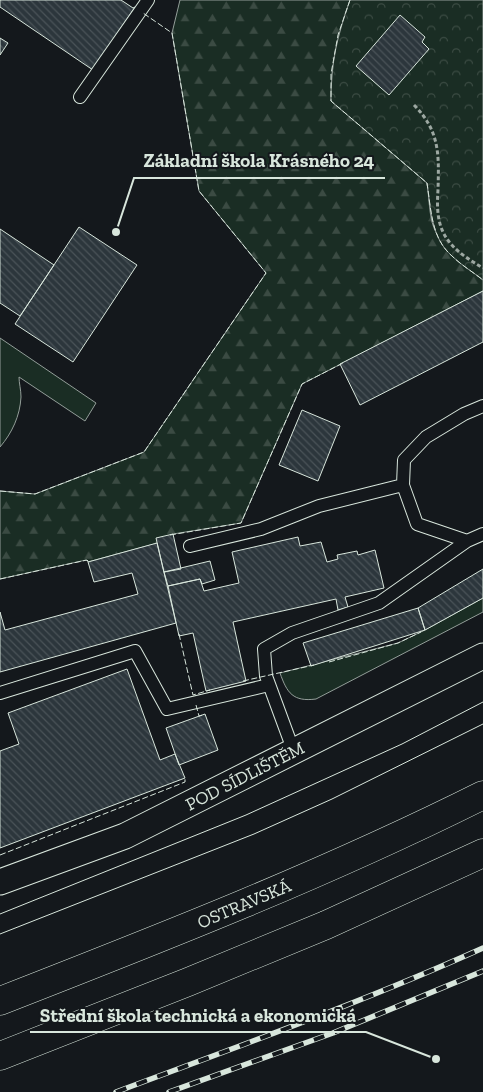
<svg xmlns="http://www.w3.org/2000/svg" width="483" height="1092" font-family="'Zilla Slab',serif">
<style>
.green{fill:#1a2d24;stroke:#939e99}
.forest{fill:url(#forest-firs);stroke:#939e99}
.park{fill:url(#park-crowns);stroke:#939e99}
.building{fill:url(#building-back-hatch);stroke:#d8e6dc}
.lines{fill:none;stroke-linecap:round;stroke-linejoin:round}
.service-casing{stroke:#d8e6dc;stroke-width:14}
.minor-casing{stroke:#d8e6dc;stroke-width:27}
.trunk-casing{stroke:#d8e6dc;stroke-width:29}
.path{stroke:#9da8a2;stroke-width:3;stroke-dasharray:4 2.5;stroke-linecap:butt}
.service{stroke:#14181c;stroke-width:12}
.minor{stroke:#14181c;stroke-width:25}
.trunk{stroke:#14181c;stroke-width:28}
.tram{stroke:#d8e6dc;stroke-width:1}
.rail-casing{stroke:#d8e6dc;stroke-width:5.5}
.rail{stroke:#14181c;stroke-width:4;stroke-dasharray:11;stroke-linecap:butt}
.fence{stroke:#d8e6dc;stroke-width:1;stroke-dasharray:6 2.5;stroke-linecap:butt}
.labels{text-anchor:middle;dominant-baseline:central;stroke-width:4;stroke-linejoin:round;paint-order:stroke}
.street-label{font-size:18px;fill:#d8e6dc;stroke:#14181c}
.leader{fill:none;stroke:#d8e6dc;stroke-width:2}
.callout-dot{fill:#d8e6dc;stroke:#14181c;stroke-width:2}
.callout-label{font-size:19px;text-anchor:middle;font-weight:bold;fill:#d8e6dc;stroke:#14181c;stroke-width:4;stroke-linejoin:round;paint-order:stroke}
</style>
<defs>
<pattern id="forest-firs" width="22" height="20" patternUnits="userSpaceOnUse" patternTransform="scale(1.25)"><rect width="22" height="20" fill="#1a2d24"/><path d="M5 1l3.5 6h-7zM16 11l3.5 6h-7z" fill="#3b4b43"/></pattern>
<pattern id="park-crowns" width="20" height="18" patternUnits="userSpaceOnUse" patternTransform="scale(1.25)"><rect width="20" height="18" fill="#1a2d24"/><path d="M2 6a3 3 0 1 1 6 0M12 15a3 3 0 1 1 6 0" fill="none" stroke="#3b4b43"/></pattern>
<pattern id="building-back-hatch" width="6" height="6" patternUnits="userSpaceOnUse" patternTransform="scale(1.25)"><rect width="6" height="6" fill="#2c363c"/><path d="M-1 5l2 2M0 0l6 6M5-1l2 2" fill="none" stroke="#4a5358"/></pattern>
</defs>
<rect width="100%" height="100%" fill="#14181c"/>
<path class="green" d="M0,338L96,403L85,421L19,377C19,383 21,390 21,397C20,416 12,433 0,447Z
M483,598V612L316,699C293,702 287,693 280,673L398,643L425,630Z"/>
<path class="forest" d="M180,0H350C337,37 331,62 331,101L427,183C429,196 429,210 432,222C440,250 462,263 483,280V291L302,384L241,523L173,534L158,543L88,562L86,560L0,579V491L35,494L144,452L266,273L199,191L172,33Z"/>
<path class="park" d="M350,0H483V280C473,272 461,265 452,256C431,238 431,209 427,183L331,101C331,62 337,37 350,0Z"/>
<path class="building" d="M0,0H121L133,8L135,7L93,70L0,7Z
M400,15L425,37L422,42L429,49L389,95L356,66Z
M0,38L8,43L0,55Z
M79,227L137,265L73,362L15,324Z
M0,229L54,265L20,316L0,303Z
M483,291V342L360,405L340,364Z
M302,410L340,426L318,481L279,465Z
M173,534L181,569L164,572L156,538Z
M298,537L300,546L321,542L327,562L338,559L337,555L357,551L358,555L375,550L384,588L345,597L348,607L338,610L336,599L233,622L246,681L206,691L193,633L179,636L168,586L200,579L204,591L239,583L232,552Z
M157,543L176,623L0,672V612L5,630L138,594L132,573L94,582L88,562Z
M210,561L215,580L202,584L200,579L168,586L164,572Z
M483,569V598L425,630L418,608Z
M418,608L425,630L311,666L303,643Z
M127,669L160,760L175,754L185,778L0,848V751L19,744L8,713Z
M205,714L218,750L179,765L166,728Z"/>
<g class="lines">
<defs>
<path id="service" d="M80,97L148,0
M483,406L464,414L426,437L404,460L403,485L417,524L467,541L483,534
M190,546L261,529L319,506L403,485
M0,693L135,651L167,709L269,685
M294,752L266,676L264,649L292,633L379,603L467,541"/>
<path id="minor" d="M0,882L125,836L483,656"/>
<path id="trunk" d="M0,1001C164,937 325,874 483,795
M0,1056L188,982L326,925L483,853"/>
</defs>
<use href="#service" class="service-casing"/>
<use href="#minor" class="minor-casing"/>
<use href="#trunk" class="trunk-casing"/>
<path class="path" d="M414,105C440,131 439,155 438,190C437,205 437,219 443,232C451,249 468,259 483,268"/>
<use href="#service" class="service"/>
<use href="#minor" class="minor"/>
<use href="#trunk" class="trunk"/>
<path class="tram" d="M0,914L246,815L402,744L483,702
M0,934L254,834L332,799L483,724"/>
<defs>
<path id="rail" d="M116,1092C239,1046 363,1002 483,948
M169,1092L333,1033L483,971"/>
</defs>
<use href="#rail" class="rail-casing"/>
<use href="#rail" class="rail"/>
<path class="fence" d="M350,0L338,35L331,74V101L427,183C431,209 431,238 452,256C461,265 473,272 483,280
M0,491L35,494L144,452L266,273L199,191L172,33L143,13
M170,535L241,523L302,384L343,363
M0,579L87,560L89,562
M179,634L193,695L210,690
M329,662L398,643L421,632
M243,681L314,665
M196,705L199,716L203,715
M0,855L185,782V777"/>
</g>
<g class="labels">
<g class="street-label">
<text transform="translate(245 776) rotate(-27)">POD SÍDLIŠTĚM</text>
<text transform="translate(244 904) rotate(-23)">OSTRAVSKÁ</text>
</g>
</g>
<path class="leader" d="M116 232L134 178H385M436 1059L366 1032H30"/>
<g class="callout-dot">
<circle cx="116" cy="232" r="5"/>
<circle cx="436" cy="1059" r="5"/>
</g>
<g class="callout-label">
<text x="259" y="167">Základní škola Krásného 24</text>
<text x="198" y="1022">Střední škola technická a ekonomická</text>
</g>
</svg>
